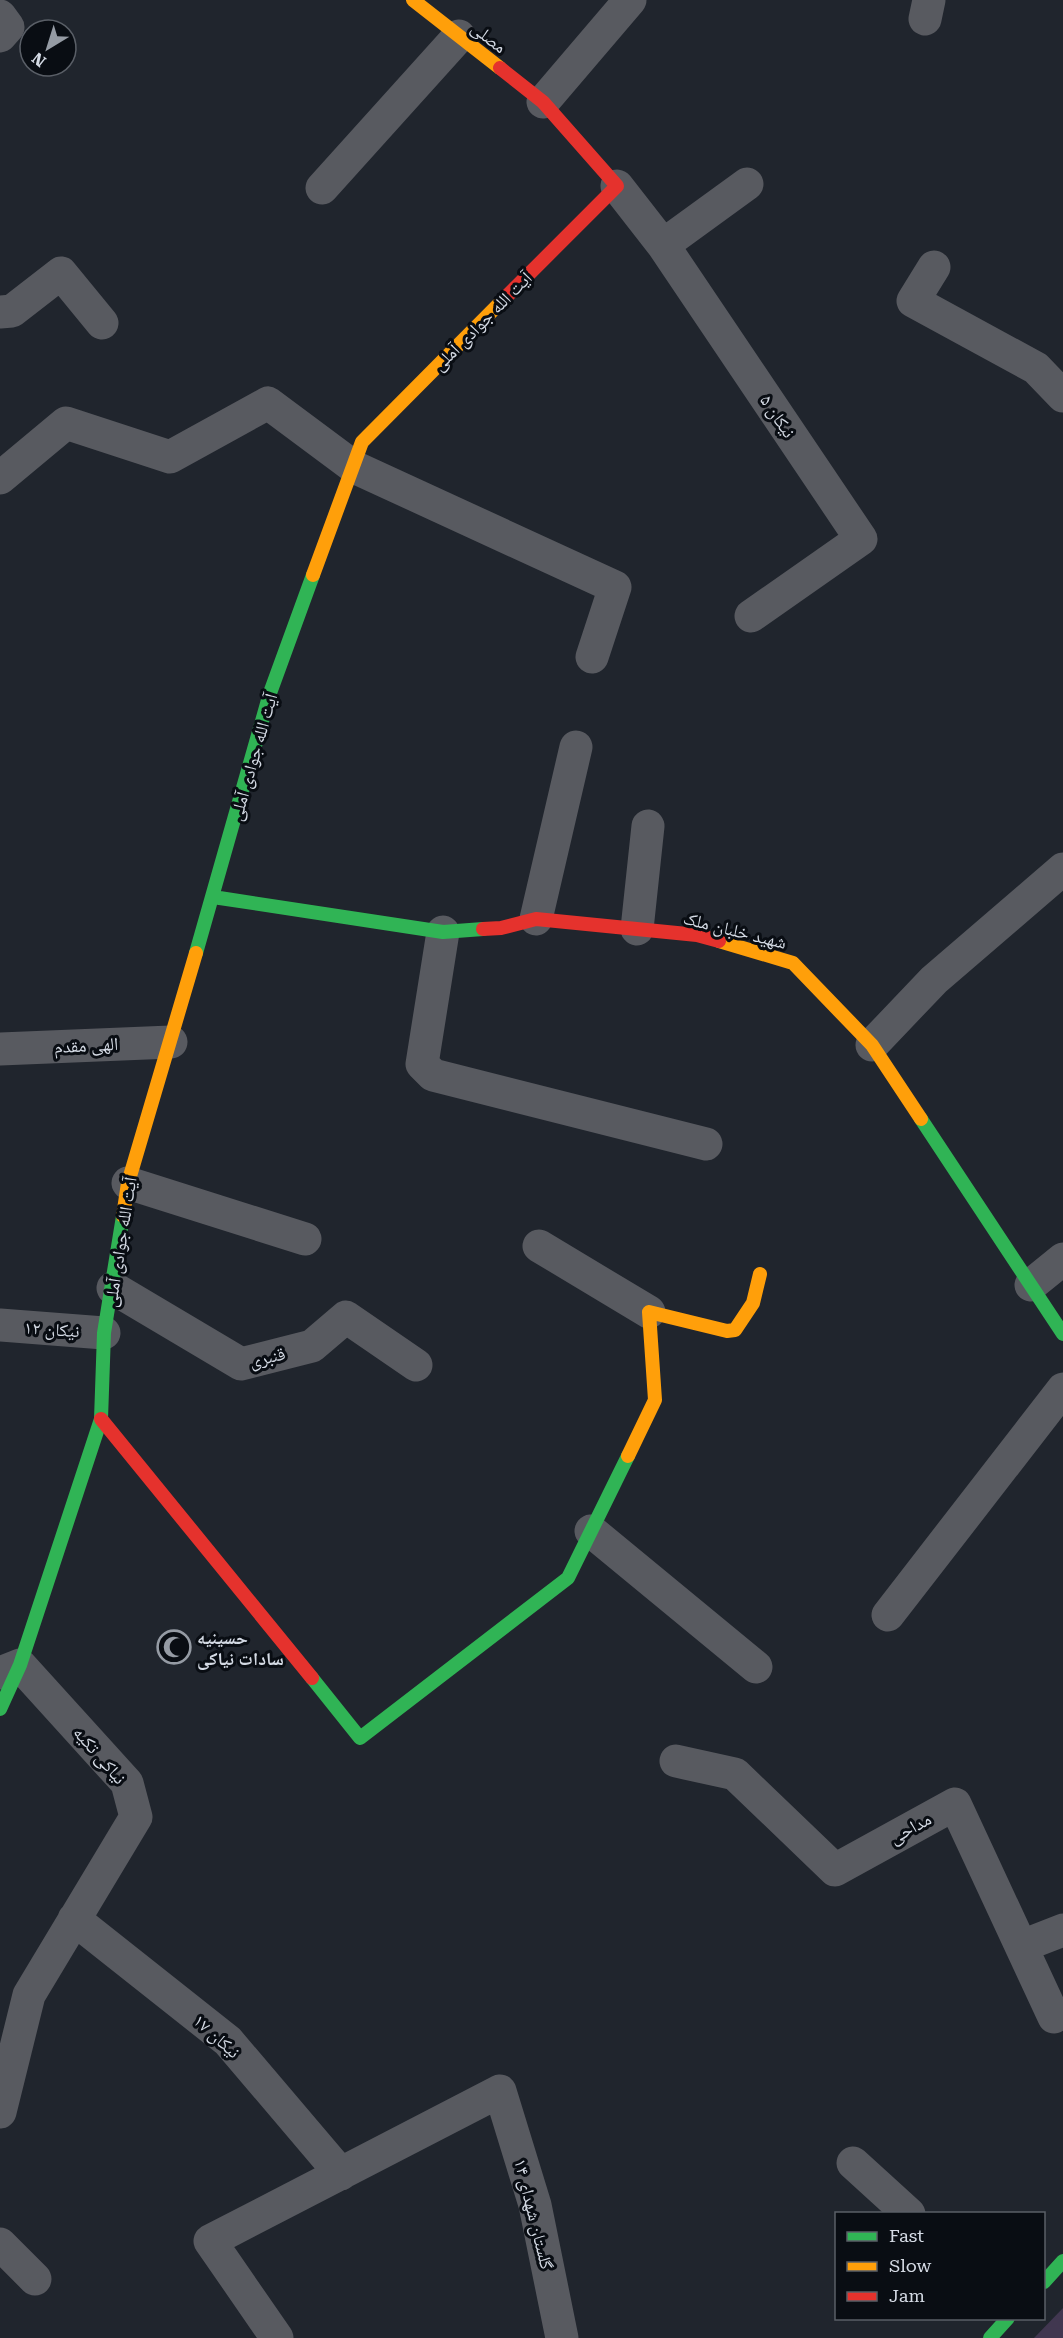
<svg xmlns="http://www.w3.org/2000/svg" width="1063" height="2338" font-family="'Roboto Serif','Noto Naskh Arabic',serif">
<style>
.green{fill:#413750}
.lines{fill:none;stroke-linecap:round;stroke-linejoin:round}
.street{stroke:#585a60;stroke-width:33}
.fast{stroke:#30b455;stroke-width:14}
.slow{stroke:#ff9f0a;stroke-width:14}
.jam{stroke:#e5322d;stroke-width:14}
.labels{text-anchor:middle;dominant-baseline:central;stroke-width:6;stroke-linejoin:round;paint-order:stroke}
.street-label{font-size:18px;fill:#d4dae4;stroke:#090d13}
.poi-label{font-size:18px;font-weight:bold;fill:#d4dae4;stroke:#090d13;text-anchor:start}
</style>
<rect width="100%" height="100%" fill="#20252d"/>
<path class="green" d="M1063,2308V2338H1034Z"/>
<g class="lines">
<path class="street" d="M0,16L8,27L0,36
M925,19L929,0
M543,102L630,0
M617,186L663,245L861,539L751,616
M322,188L459,36
M663,245L747,184
M934,267L913,301L1036,368L1063,396
M0,312L12,311L61,273L102,323
M0,478L66,423L170,457L268,403L354,467L615,587L592,657
M536,919L576,747
M637,929L648,826
M443,932L422,1064L433,1075L706,1144
M872,1045L934,980L1063,869
M0,1049L171,1042
M128,1183L305,1239
M539,1246L649,1312
M1031,1285L1063,1259
M113,1288L241,1364L312,1346L346,1317L416,1365
M0,1325L104,1333
M591,1531L756,1667
M888,1615L1063,1389
M0,1673L20,1665L127,1783L136,1817L29,1995L0,2112
M676,1761L735,1774L835,1870L955,1804L1054,2017
M74,1919L228,2041L341,2174
M1022,1946L1063,1930
M853,2163L909,2214
M0,2244L35,2279
M277,2338L210,2241L500,2091L535,2205L562,2338"/>
<path class="fast" d="M213,897L443,932L483,929
M196,953L270,693L313,575
M921,1119L1063,1334
M312,1678L360,1738L568,1578L628,1456
M0,1709L20,1665L101,1419L104,1333L123,1216
M1044,2282L1063,2261
M990,2338L1008,2318"/>
<path class="slow" d="M413,0L500,68
M313,575L362,442L503,300
M719,941L793,963L872,1045L921,1119
M123,1216L128,1183L196,953
M628,1456L655,1400L649,1312L727,1331L735,1330L753,1303L760,1274"/>
<path class="jam" d="M500,68L543,102L617,186L503,300
M483,929L501,928L536,919L697,935L719,941
M101,1419L312,1678"/>
</g>
<defs>
<symbol id="mosque-ring" viewBox="-11 -11 22 22"><circle r="9.5" fill="#090d13" stroke="#959ba4" stroke-width="1.5"/><path d="M3.5-4.9A6 6 0 1 0 3.5 4.9A5 5 0 1 1 3.5-4.9Z" fill="#959ba4"/></symbol>
</defs>
<g fill-rule="evenodd">
<use href="#mosque-ring" x="155" y="1628" width="38" height="38"/>
</g>
<g class="labels">
<g class="street-label">
<text transform="translate(489 37) rotate(38)">مصلی</text>
<text transform="translate(482 321) rotate(-45)">آیت الله جوادی آملی</text>
<text transform="translate(778 416) rotate(56)">نیکان ۵</text>
<text transform="translate(253 757) rotate(-74)">آیت الله جوادی آملی</text>
<text transform="translate(735 930) rotate(14)">شهید خلبان ملک</text>
<text transform="translate(86 1045) rotate(-3)">الهی مقدم</text>
<text transform="translate(120 1242) rotate(-81)">آیت الله جوادی آملی</text>
<text transform="translate(52 1329) rotate(4)">نیکان ۱۲</text>
<text transform="translate(267 1357) rotate(-14)">قنبری</text>
<text transform="translate(100 1755) rotate(49)">نیاکی تکیه</text>
<text transform="translate(910 1828) rotate(-29)">مداحی</text>
<text transform="translate(217 2036) rotate(42)">نیکان ۱۷</text>
<text transform="translate(534 2214) rotate(76)">گلستان شهدای ۱۴</text>
</g>
<g class="poi-label">
<text x="197" y="1637">حسینیه<tspan x="197" dy="21">سادات نیاکی</tspan></text>
</g>
</g>
<rect x="835" y="2212" width="210" height="108" fill="#090d13" stroke="#5a5f67" stroke-width="1.5"/>
<rect x="847" y="2232" width="30" height="9" fill="#30b455" stroke="#5a5f67" stroke-width="1.5"/>
<text x="889" y="2242" font-size="18" fill="#d4dae4">Fast</text>
<rect x="847" y="2262" width="30" height="9" fill="#ff9f0a" stroke="#5a5f67" stroke-width="1.5"/>
<text x="889" y="2272" font-size="18" fill="#d4dae4">Slow</text>
<rect x="847" y="2292" width="30" height="9" fill="#e5322d" stroke="#5a5f67" stroke-width="1.5"/>
<text x="889" y="2302" font-size="18" fill="#d4dae4">Jam</text>
<g transform="translate(48 48) rotate(218)"><circle r="28" fill="#090d13" stroke="#5a5f67" stroke-width="1.5"/>
<path d="M0-4.5L10 22L0 15L-10 22Z" fill="#959ba4"/>
<text y="-9" font-size="16" font-weight="bold" text-anchor="middle" fill="#d4dae4">N</text>
</g>
</svg>
